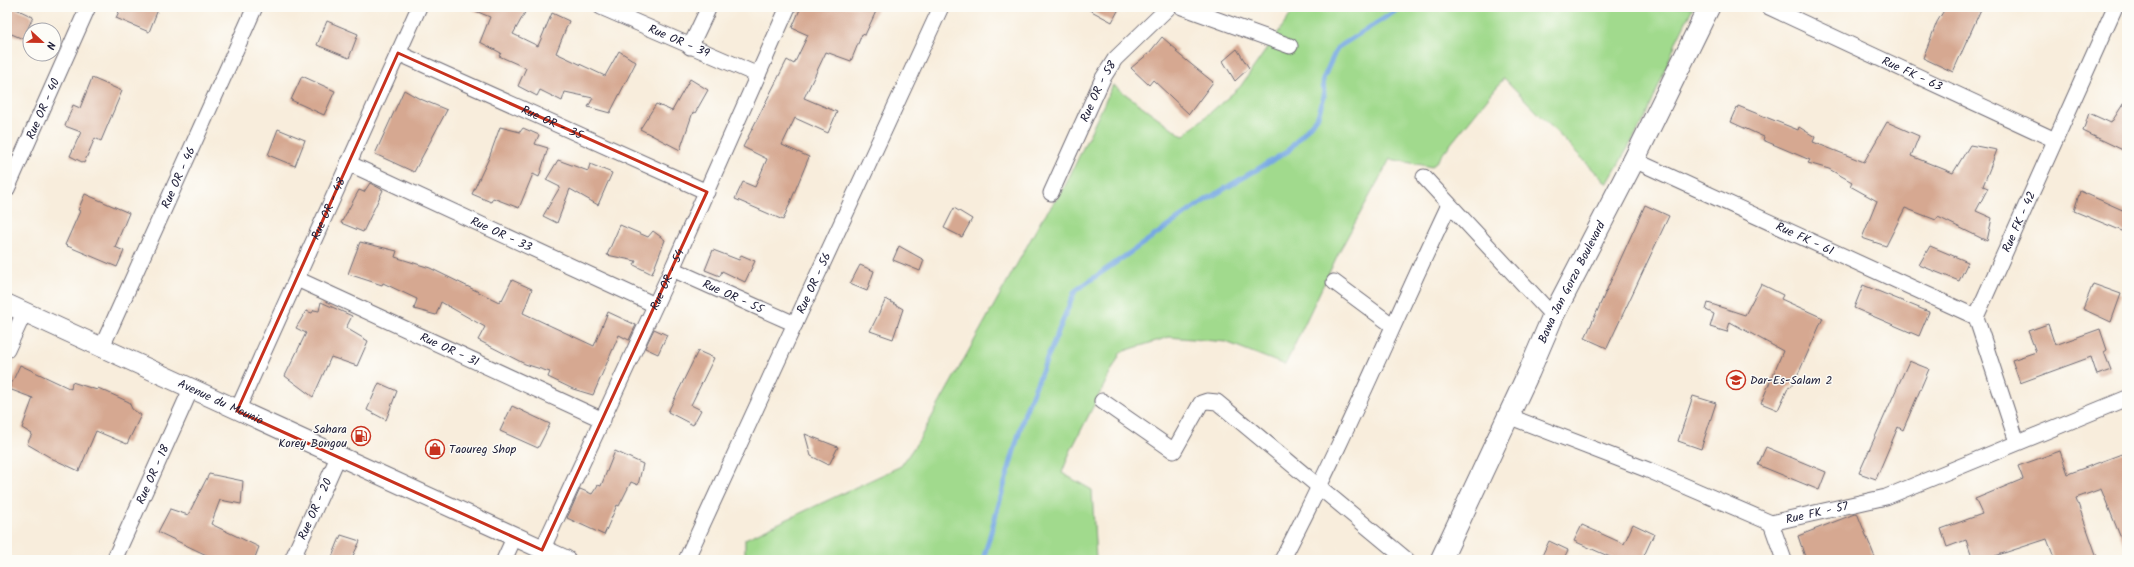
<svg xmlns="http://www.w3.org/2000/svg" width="2134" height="567" font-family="Kalam,sans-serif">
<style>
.green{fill:#a1da8d;stroke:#627e64}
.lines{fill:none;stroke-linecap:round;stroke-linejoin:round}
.stream{stroke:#77a9e3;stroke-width:5}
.building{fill:#d6a891}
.minor-casing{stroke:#6d6973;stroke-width:17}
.tertiary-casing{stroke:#6d6973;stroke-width:21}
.secondary-casing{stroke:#6d6973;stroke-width:23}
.minor{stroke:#fff;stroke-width:15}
.tertiary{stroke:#fff;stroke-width:19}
.secondary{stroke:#fff;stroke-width:21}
.marked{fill:none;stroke:#c8321e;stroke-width:3;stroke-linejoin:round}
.labels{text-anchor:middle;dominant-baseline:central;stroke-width:3;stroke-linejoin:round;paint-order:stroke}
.street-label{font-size:12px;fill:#22223b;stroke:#fdfcf7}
.poi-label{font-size:12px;fill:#22223b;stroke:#fdfcf7;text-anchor:start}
</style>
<rect width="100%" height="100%" fill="#fdfcf7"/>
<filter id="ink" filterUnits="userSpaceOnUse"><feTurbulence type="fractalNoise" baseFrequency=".025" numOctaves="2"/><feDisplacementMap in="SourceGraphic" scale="8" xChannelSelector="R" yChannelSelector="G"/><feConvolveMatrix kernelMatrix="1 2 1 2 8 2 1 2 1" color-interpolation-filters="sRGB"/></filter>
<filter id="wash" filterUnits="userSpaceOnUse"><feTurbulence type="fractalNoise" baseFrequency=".012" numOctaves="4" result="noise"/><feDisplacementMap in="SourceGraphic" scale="16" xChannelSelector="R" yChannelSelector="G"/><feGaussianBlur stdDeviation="0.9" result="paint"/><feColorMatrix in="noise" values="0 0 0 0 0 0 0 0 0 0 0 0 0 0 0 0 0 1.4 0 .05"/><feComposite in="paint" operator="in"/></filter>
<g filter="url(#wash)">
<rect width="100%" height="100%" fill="#f8eddc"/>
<path class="green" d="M1296,7H1693L1677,40L1647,115L1607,184L1504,78L1432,167L1390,159L1339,252L1285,365L1226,342L1169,337L1121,352L1070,452L1062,473L1092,490L1096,560H745V539L901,466L919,440L1042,219L1063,190L1113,85L1183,136L1240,87Z"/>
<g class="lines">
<path class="stream" d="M983,560L1025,412L1075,291L1204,201L1288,151L1318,116L1324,96L1323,79L1337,48L1402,7"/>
</g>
<g id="blocks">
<path class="building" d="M7,7H12L33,17L23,39L7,32Z
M121,7H159L149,32L116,18Z
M466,7H528L513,34L538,46L552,13L569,21L556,53L605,76L619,51L636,62L610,113L588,107L593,98L565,92L562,101L540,90L537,96L518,86L526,68L499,56L501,53L480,42L490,17Z
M801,7H878L865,35L862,34L851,61L826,52L804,98L837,112L828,133L795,118L782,145L809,157L783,220L735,199L743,182L755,187L767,159L743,147L787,60L794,64L808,35L792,28Z
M1084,7H1120L1112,22Z
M1946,7H1982L1953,72L1923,58L1937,22Z
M327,21L358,34L349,58L317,45Z
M1162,37L1178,51L1176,52L1213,82L1189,114L1153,80L1149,85L1131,68L1149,53Z
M1237,49L1249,68L1235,81L1223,61Z
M302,76L335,91L324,115L291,100Z
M92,78L122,91L101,141L95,138L84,163L70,156L81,132L65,126L73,105L80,108Z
M690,79L708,90L695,113L693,112L680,150L640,129L656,104L672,111Z
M404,90L418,98L447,110L414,172L375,154Z
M2127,98V152L2083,131L2089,113L2111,123Z
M1738,106L1798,130L1799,127L1815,137L1813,142L1864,162L1887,122L1919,136L1911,156L1953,173L1970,145L1997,150L1983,186L1988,188L1976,211L1992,218L1987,241L1938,217L1936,220L1905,208L1886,246L1862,238L1877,201L1850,186L1852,182L1829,169L1808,163L1810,160L1763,140L1764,137L1731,122Z
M500,127L520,132L523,128L539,135L535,144L548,148L539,177L533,174L519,208L493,198L491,202L472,194L489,158Z
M278,129L305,140L295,166L268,155Z
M558,160L588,171L590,164L612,173L598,205L570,189L557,223L543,216L560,187L546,180Z
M370,183L383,190L363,232L341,223L359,190L364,192Z
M2080,191L2127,212V233L2074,211Z
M85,194L129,213L115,247L124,251L117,267L65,245L80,211L78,210Z
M1645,205L1669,216L1607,348L1585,338Z
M954,208L972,219L962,237L944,228Z
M620,225L648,237L653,231L665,240L652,274L634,265L636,261L607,255Z
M360,242L397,251L395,257L430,268L499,302L501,299L502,300L512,280L532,289L523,313L594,346L608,312L636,325L629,340L619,335L593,395L573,389L548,377L550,372L525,364L478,340L485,327L441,302L436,315L414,309L417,299L383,283L382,285L348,274Z
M899,246L924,260L920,271L893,260Z
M1930,246L1968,262L1959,281L1919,265Z
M713,250L739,260L741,255L755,261L745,282L722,271L720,276L705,270Z
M860,265L874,271L867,291L850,284Z
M1761,284L1783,295L1781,299L1823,318L1800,370L1791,387L1789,386L1778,410L1761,403L1783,351L1730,322L1727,332L1710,327L1714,314L1706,310L1708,303L1745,315Z
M2093,284L2121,294L2111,322L2083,309Z
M1863,285L1929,312L1919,336L1854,308Z
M886,299L903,309L893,339L870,331Z
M321,302L352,316L346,328L368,341L357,366L331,357L313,397L285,376L306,333L296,328L306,311L312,313L314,310L319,311Z
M2048,324L2055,345L2100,329L2107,350L2104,352L2111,370L2097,375L2091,357L2020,383L2012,360L2036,352L2028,331Z
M654,329L667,335L658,354L645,348Z
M698,351L714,358L691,405L701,410L693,425L668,412Z
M1909,361L1929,369L1903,430L1898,427L1876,479L1859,473Z
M20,365L71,389L72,382L97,390L98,388L129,402L132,409L141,415L127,444L96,431L79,471L53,459L27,444L32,434L22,428L33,398L9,389Z
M379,383L397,391L386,420L367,410Z
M1693,396L1716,403L1701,449L1678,441Z
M512,406L550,424L538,448L500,431Z
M805,434L838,447L829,465L811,456Z
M1766,447L1826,472L1819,490L1758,465Z
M615,451L643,464L638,485L631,482L619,506L617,505L604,535L567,518L580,489L592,494L598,485L601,486Z
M2060,451L2068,474L2127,452V553L2101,489L2076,498L2098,560H2055L2047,539L1995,556L1997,560H1973L1966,540L1947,547L1941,529L1982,514L1975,499L2023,479L2018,466Z
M209,474L243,481L241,504L220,500L211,524L259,547L254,560H217L158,532L170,509L188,515Z
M1857,513L1876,560H1806L1798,536Z
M1633,524L1654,534L1642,560H1617L1574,541L1582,525L1624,544Z
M341,535L360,541L351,560H340L332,557Z
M1549,541L1568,550L1563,560H1540Z"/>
</g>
</g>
<g filter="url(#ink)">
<use href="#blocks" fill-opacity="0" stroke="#6d6973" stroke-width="1"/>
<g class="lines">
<defs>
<g id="minor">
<path id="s1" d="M601,7L758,75"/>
<path d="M1182,7L1290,46"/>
<path id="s2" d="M1769,7L2055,140"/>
<path d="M690,47L709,7"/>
<path id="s3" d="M398,53L707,192"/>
<path id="s4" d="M1634,160L1976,317"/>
<path id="s5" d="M348,163L655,305"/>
<path d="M1424,177L1553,316"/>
<path id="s6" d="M7,189L88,7"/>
<path id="s7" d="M1051,193L1103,78L1115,59L1169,7"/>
<path id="s8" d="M672,269L795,324"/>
<path id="s9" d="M297,279L603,420"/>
<path d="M1334,282L1392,325"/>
<path id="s10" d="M101,349L255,7"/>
<path d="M7,350L24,313"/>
<path d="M1102,401L1174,451L1201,403L1207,401L1217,402L1407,560"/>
<path id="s11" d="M237,411L419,7"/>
<path id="s12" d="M1508,416L1648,470L1771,523L1886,497L2127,398"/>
<path id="s13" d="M2017,442L1976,317L2115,7"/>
<path d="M1771,523L1784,560"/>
<path id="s14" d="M542,550L672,269L788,7"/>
<path id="s15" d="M114,560L191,389"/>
<path id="s16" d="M292,560L338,457"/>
<path d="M504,560L514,538"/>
<path id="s17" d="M686,560L941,7"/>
<path d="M1282,560C1343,444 1393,323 1449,205"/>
</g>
<g id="tertiary">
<path id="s18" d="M7,304L566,560"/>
</g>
<g id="secondary">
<path id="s19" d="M1441,560L1529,372L1553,316L1634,160L1709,7"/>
</g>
</defs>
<use href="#minor" class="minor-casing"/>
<use href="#tertiary" class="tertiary-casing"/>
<use href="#secondary" class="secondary-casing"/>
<use href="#minor" class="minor"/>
<use href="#tertiary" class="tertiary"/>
<use href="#secondary" class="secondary"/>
</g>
</g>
<path class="marked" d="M398,53L707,192L542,550L237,411Z"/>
<defs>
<symbol id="school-ring" viewBox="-11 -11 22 22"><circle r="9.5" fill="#fdfcf7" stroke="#c8321e" stroke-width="1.5"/><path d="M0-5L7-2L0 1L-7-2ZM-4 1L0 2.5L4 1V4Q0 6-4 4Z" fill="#c8321e"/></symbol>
<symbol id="fuel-ring" viewBox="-11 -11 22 22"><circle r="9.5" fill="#fdfcf7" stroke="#c8321e" stroke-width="1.5"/><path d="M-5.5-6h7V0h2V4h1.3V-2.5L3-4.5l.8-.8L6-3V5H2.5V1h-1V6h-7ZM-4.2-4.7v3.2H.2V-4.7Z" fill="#c8321e"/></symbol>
<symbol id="shop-ring" viewBox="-11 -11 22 22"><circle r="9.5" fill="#fdfcf7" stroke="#c8321e" stroke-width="1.5"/><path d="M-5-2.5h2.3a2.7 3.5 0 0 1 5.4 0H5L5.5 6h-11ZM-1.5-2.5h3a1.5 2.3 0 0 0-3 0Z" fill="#c8321e"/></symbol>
</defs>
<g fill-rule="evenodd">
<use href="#school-ring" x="1725" y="369" width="22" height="22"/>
<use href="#fuel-ring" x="350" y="425" width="22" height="22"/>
<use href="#shop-ring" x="424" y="438" width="22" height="22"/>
</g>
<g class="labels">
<g class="street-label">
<text stroke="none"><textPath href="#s1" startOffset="85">Rue OR - 39</textPath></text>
<text stroke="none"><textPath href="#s2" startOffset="158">Rue FK - 63</textPath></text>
<text stroke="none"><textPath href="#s7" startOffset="112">Rue OR - 58</textPath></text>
<text stroke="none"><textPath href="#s6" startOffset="88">Rue OR - 40</textPath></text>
<text stroke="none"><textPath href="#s3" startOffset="169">Rue OR - 35</textPath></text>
<text stroke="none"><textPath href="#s10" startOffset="188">Rue OR - 46</textPath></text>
<text stroke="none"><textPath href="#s11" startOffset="222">Rue OR - 48</textPath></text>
<text stroke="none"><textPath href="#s13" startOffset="236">Rue FK - 42</textPath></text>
<text stroke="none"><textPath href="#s5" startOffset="169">Rue OR - 33</textPath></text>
<text stroke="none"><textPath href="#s4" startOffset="188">Rue FK - 61</textPath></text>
<text stroke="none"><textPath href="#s14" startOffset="298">Rue OR - 54</textPath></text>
<text stroke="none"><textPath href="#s19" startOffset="307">Bawa Jan Gorzo Boulevard</textPath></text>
<text stroke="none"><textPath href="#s17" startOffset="305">Rue OR - 56</textPath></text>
<text stroke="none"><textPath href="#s8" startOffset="67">Rue OR - 55</textPath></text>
<text stroke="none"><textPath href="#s9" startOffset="168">Rue OR - 31</textPath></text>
<text stroke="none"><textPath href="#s18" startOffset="235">Avenue du Mounio</textPath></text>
<text stroke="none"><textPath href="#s15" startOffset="94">Rue OR - 18</textPath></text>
<text stroke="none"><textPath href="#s16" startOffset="56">Rue OR - 20</textPath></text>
<text stroke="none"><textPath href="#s12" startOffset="331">Rue FK - 57</textPath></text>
</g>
<g class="poi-label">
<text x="1750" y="380">Dar-Es-Salam 2</text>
<text x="347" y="429" text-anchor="end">Sahara<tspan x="347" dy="14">Korey Bongou</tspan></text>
<text x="449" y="449">Taoureg Shop</text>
</g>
</g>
<rect width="2134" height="567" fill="none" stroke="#fdfcf7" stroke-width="24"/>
<g transform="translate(42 42) rotate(112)"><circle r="19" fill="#fdfcf7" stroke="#a5a5ac"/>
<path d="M0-3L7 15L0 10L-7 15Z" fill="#c8321e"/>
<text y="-6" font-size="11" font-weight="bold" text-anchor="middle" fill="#22223b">N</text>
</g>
</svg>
